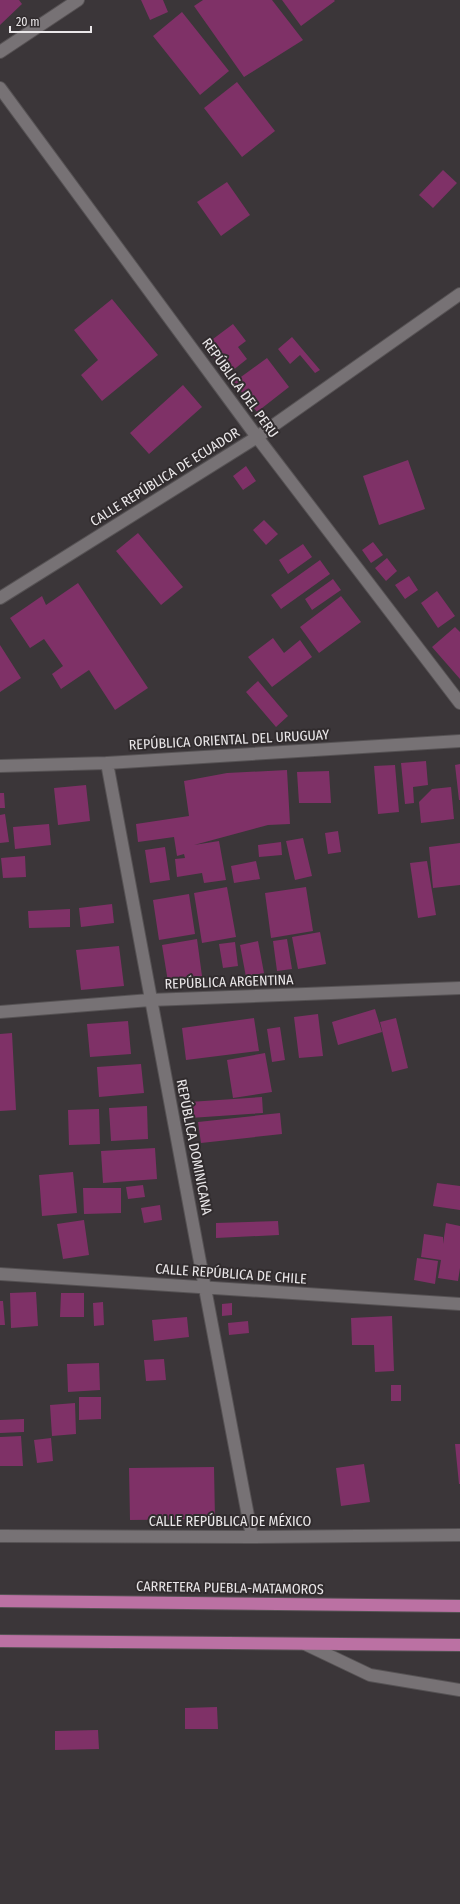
<svg xmlns="http://www.w3.org/2000/svg" width="460" height="1904" font-family="'Fira Sans Condensed',sans-serif">
<style>
.building{fill:#7f3167}
.lines{fill:none;stroke-linecap:round;stroke-linejoin:round}
.minor-casing{stroke:#565254;stroke-width:14}
.primary-casing{stroke:#565254;stroke-width:14}
.minor{stroke:#777275;stroke-width:12}
.primary{stroke:#bb71a3;stroke-width:12}
.labels{text-anchor:middle;dominant-baseline:central;stroke-width:4;stroke-linejoin:round;paint-order:stroke}
.street-label{font-size:14px;fill:#eae7e9;stroke:#312c2e}
</style>
<rect width="100%" height="100%" fill="#3b3639"/>
<path class="building" d="M0,0H19L22,4L0,25Z
M141,0H163L168,12L150,20Z
M203,0H272L303,40L244,77L194,6Z
M282,0H334L335,1L301,26Z
M182,12L229,71L200,95L153,36Z
M237,82L275,131L242,157L204,108Z
M443,170L457,183L433,208L419,195Z
M227,182L250,215L221,236L197,202Z
M112,299L158,355L102,401L81,375L98,360L74,330Z
M233,324L246,341L238,347L247,359L227,375L205,345Z
M292,337L320,370L315,373L300,355L290,364L278,349Z
M267,358L289,387L257,412L234,382Z
M183,385L202,407L149,454L130,433Z
M408,460L425,509L379,525L363,476Z
M246,466L256,481L243,490L233,476Z
M264,520L278,534L266,545L253,530Z
M138,533L183,587L161,605L116,551Z
M373,542L383,555L371,563L362,550Z
M303,544L312,557L288,574L279,560Z
M387,558L397,571L386,581L375,568Z
M320,560L330,574L281,609L271,595Z
M409,576L418,590L405,599L395,585Z
M333,579L341,590L312,610L305,599Z
M78,583L148,688L115,710L89,670L61,689L52,674L63,666L44,639L30,648L10,618L42,596L46,605Z
M437,591L455,616L438,628L421,603Z
M341,596L361,622L319,653L300,627Z
M455,627L460,632V679L432,647Z
M273,638L284,653L300,640L312,657L272,687L248,657Z
M0,645L21,678L0,692Z
M258,681L288,716L276,727L246,692Z
M426,761L428,785L413,787L414,803L405,804L401,763Z
M460,764V800H459L455,765Z
M395,765L399,812L378,814L374,766Z
M287,770L290,824L268,825L194,845L219,841L226,880L204,883L202,873L177,877L175,859L185,858L184,854L177,856L174,837L138,842L136,824L189,816L184,781L227,773Z
M329,771L331,803H299L297,772Z
M86,785L90,821L58,825L54,788Z
M451,787L454,819L421,823L419,802L432,789Z
M0,793H4L5,808H0Z
M5,814L9,842L0,843V815Z
M49,824L51,845L15,849L13,827Z
M338,831L341,852L328,854L325,833Z
M303,838L312,876L295,880L286,841Z
M281,842L282,855L259,857L258,845Z
M460,843V885L433,888L429,847Z
M165,847L170,880L150,883L145,850Z
M25,856L26,877L3,878L1,858Z
M256,861L260,879L234,883L231,866Z
M427,861L436,915L418,918L410,863Z
M227,887L236,937L202,943L194,893Z
M306,887L313,931L271,938L265,893Z
M189,894L195,934L159,940L153,900Z
M112,904L114,923L81,927L79,908Z
M70,909V927L29,928L28,911Z
M320,932L326,964L298,969L292,937Z
M197,939L202,976L168,982L162,945Z
M287,939L292,969L277,971L273,941Z
M258,941L264,973L246,977L240,945Z
M235,942L238,966L223,968L219,944Z
M119,946L124,986L81,990L76,950Z
M375,1009L382,1032L338,1045L332,1022Z
M318,1014L323,1056L299,1058L294,1017Z
M254,1018L259,1051L186,1060L182,1028Z
M396,1018L408,1068L392,1072L380,1022Z
M128,1021L131,1054L90,1057L87,1024Z
M280,1027L285,1060L272,1062L267,1029Z
M12,1033L16,1110L0,1111V1034Z
M265,1053L272,1092L233,1098L227,1060Z
M141,1064L144,1093L99,1097L97,1067Z
M262,1097L263,1113L190,1118L189,1102Z
M147,1106L148,1139L111,1141L109,1108Z
M99,1109L100,1144L69,1145L68,1110Z
M280,1113L282,1134L201,1143L198,1122Z
M155,1148L157,1179L103,1183L101,1151Z
M73,1172L77,1213L42,1216L39,1175Z
M437,1183L460,1186V1210L433,1206Z
M143,1185L145,1197L128,1199L126,1187Z
M83,1188H121V1213L84,1214Z
M160,1205L162,1220L144,1223L141,1208Z
M84,1220L89,1255L63,1259L57,1224Z
M278,1221L279,1235L216,1238V1223Z
M446,1223L460,1226V1268L458,1281L438,1278L441,1260L421,1257L424,1234L443,1237V1244Z
M417,1258L438,1261L435,1284L414,1280Z
M36,1292L38,1326L11,1328L10,1293Z
M61,1293H84V1317H60Z
M0,1301H3L5,1325H0Z
M103,1302L104,1325L94,1326L93,1303Z
M232,1303V1315L222,1316V1304Z
M392,1316L394,1371L375,1372L374,1345H352L351,1318Z
M187,1317L189,1337L154,1341L152,1320Z
M248,1321L249,1333L229,1335L228,1323Z
M164,1359L166,1380L146,1381L144,1360Z
M99,1363L100,1390L68,1392L67,1364Z
M391,1385H401V1401H391Z
M79,1397H101V1419L79,1420Z
M75,1403L76,1434L52,1436L50,1405Z
M24,1419V1432L0,1433V1420Z
M21,1436L23,1466H0V1437Z
M51,1438L53,1461L37,1463L34,1440Z
M455,1444H460V1484H459Z
M364,1464L370,1502L341,1506L336,1468Z
M214,1467L215,1519L130,1520L129,1468Z
M217,1707L218,1729H185V1708Z
M98,1730L99,1749L55,1750V1731Z"/>
<g class="lines">
<defs>
<path id="minor" d="M0,52L78,0
M0,88L257,437L460,703
M0,598L257,437L460,294
M107,763C153,1021 204,1279 252,1537
M0,766L107,763L460,741
M0,1012L150,1000L460,988
M0,1274L460,1304
M0,1536L252,1537L460,1535
M305,1644L370,1675L460,1690"/>
<path id="primary" d="M0,1601L460,1606
M0,1641L460,1645"/>
</defs>
<use href="#minor" class="minor-casing"/>
<use href="#primary" class="primary-casing"/>
<use href="#minor" class="minor"/>
<use href="#primary" class="primary"/>
</g>
<g class="labels">
<g class="street-label">
<text transform="translate(240 388) rotate(54)">REPÚBLICA DEL PERU</text>
<text transform="translate(165 477) rotate(-32)">CALLE REPÚBLICA DE ECUADOR</text>
<text transform="translate(229 740) rotate(-3)">REPÚBLICA ORIENTAL DEL URUGUAY</text>
<text transform="translate(229 982) rotate(-2)">REPÚBLICA ARGENTINA</text>
<text transform="translate(194 1147) rotate(79)">REPÚBLICA DOMINICANA</text>
<text transform="translate(231 1274) rotate(4)">CALLE REPÚBLICA DE CHILE</text>
<text x="230" y="1521">CALLE REPÚBLICA DE MÉXICO</text>
<text transform="translate(230 1588) rotate(1)">CARRETERA PUEBLA-MATAMOROS</text>
</g>
</g>
<path d="M10 26v6h81v-6" fill="none" stroke="#eae7e9" stroke-width="2"/>
<text x="16" y="26" font-size="12" fill="#eae7e9" stroke="#312c2e" stroke-width="3" paint-order="stroke">20 m</text>
</svg>
